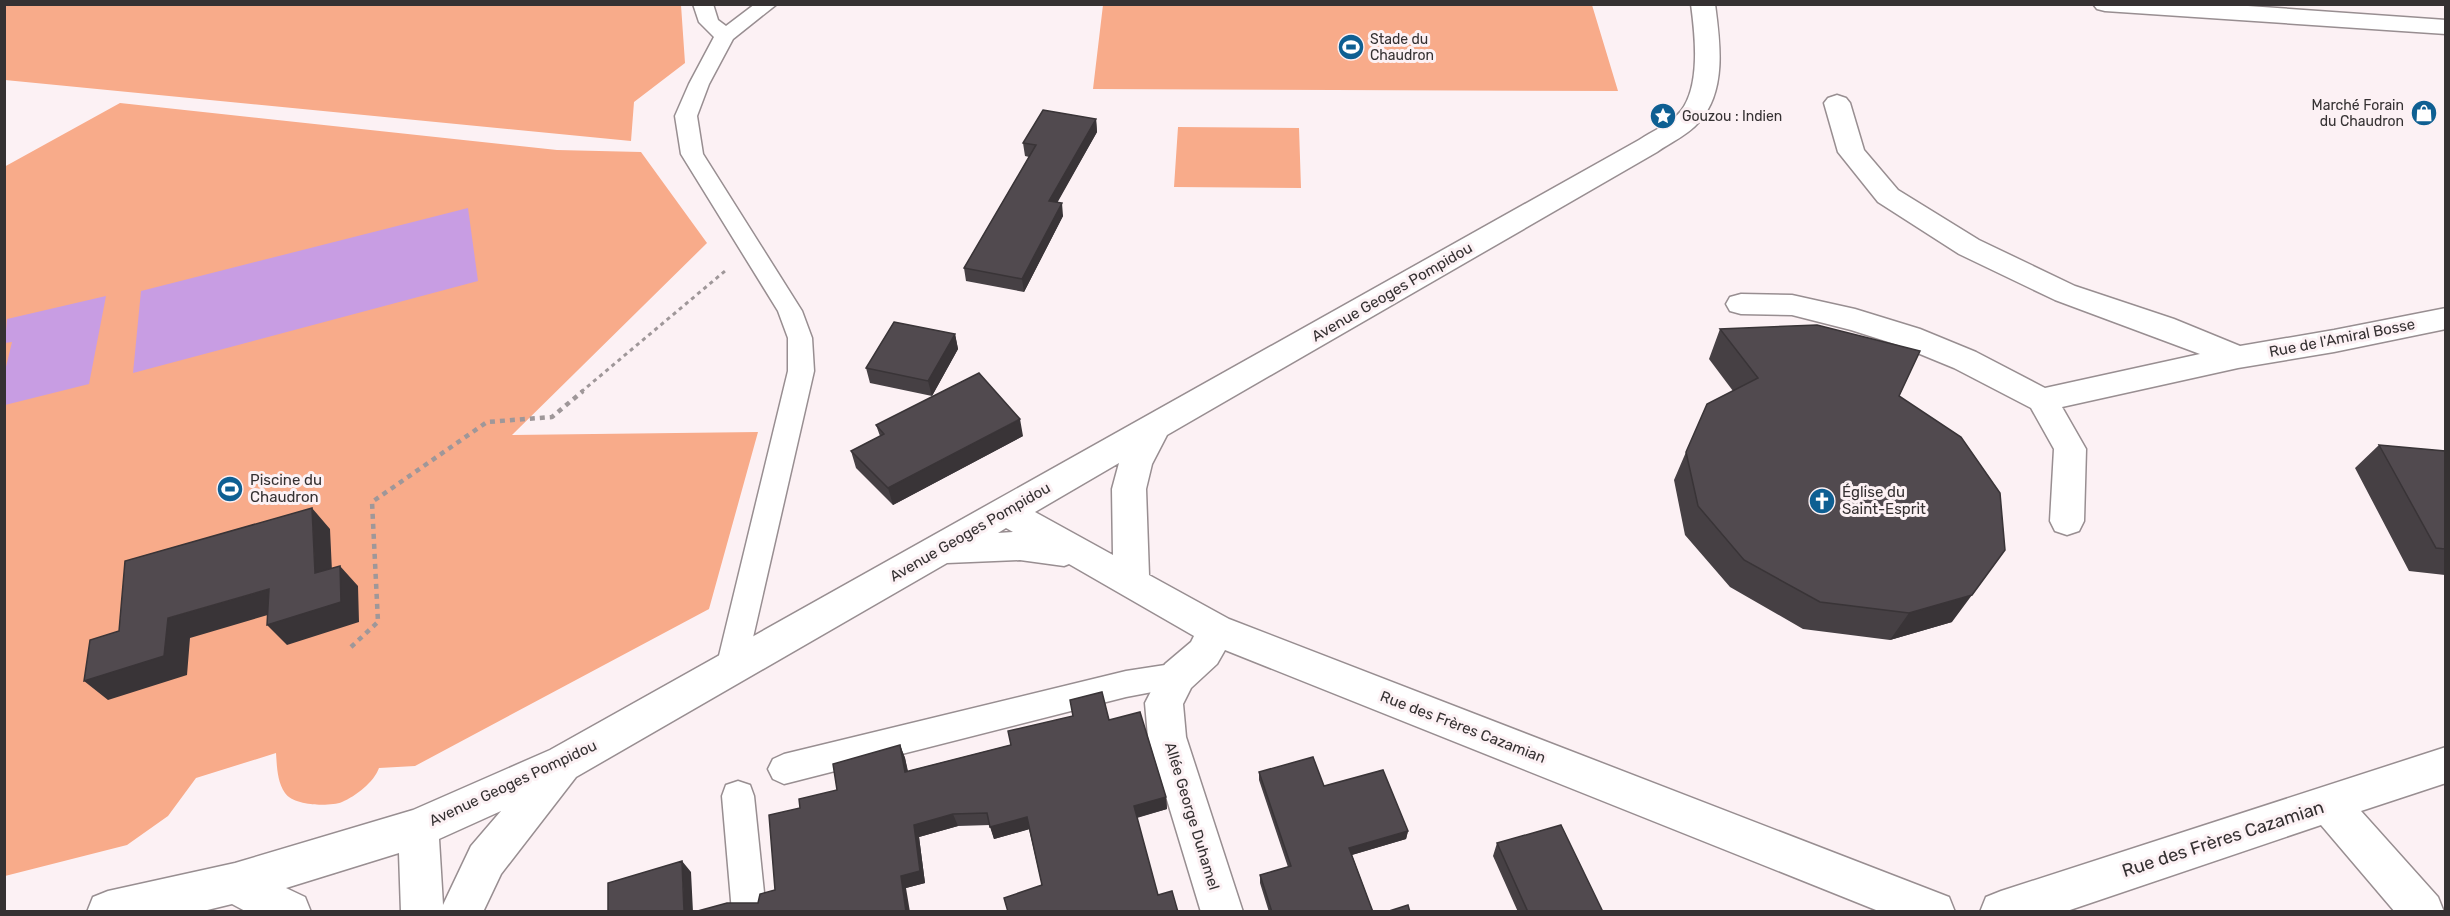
<svg xmlns="http://www.w3.org/2000/svg" width="2450" height="916" font-family="Rubik,sans-serif">
<style>
.green{fill:#f8ab8a}
.water{fill:#c89de3}
.lines{fill:none;stroke-linecap:round;stroke-linejoin:round}
.service-casing{stroke:#988e91;stroke-width:3}
.minor-casing{stroke:#988e91;stroke-width:3}
.path-far1{stroke:#9f9799;stroke-width:3;stroke-dasharray:4 4;stroke-linecap:butt}
.path{stroke:#9f9799;stroke-width:4.5;stroke-dasharray:5 5;stroke-linecap:butt}
.service{fill:#fff;fill-rule:evenodd}
.minor{fill:#fff;fill-rule:evenodd}
.wall{fill:#464044}
.shaded-wall{fill:#393437}
.building{fill:#514a4f;stroke:#393437;stroke-width:1.5}
.labels{text-anchor:middle;dominant-baseline:central;stroke-width:6;stroke-linejoin:round;paint-order:stroke}
.far-poi-label{font-size:14px;fill:#353132;stroke:#fcf1f4;text-anchor:start}
.street-label{font-size:15px;fill:#353132;stroke:#fcf1f4}
.poi-label{font-size:15px;fill:#353132;stroke:#fcf1f4;text-anchor:start}
.near-street-label{font-size:18px;fill:#353132;stroke:#fcf1f4}
</style>
<rect width="100%" height="100%" fill="#fcf1f4"/>
<path class="green" d="M4,5H681L685,63L634,102L631,141L5,80Z
M1592,5L1618,91L1093,89L1103,5Z
M120,103L557,150L641,152L707,243L512,435L758,432L709,609L415,766L379,768C374,782 356,796 342,802C329,807 294,806 285,793C277,781 277,767 276,753L196,778L168,816L127,845L5,876L4,167Z
M1178,127L1299,128L1301,188L1174,187Z"/>
<path class="water" d="M468,208L478,281L133,373L141,291Z
M106,296L89,384L5,405V371L12,342L5,343L7,319Z"/>
<g class="lines">
<defs>
<path id="service" d="M693,4H713L718,20L726,26L755,4H777L733,39L709,84L697,116L703,154L802,311L812,338L814,371L746,668L742,677L731,681L720,677L716,668L788,371V338L778,311L681,154L675,116L689,84L714,37L699,22Z
M1178,663L1189,667L1193,676L1189,685L1126,697L784,784L773,779L768,769L773,759L784,754L1126,671Z
M738,781L750,785L754,796L766,912H732L722,796L726,785Z"/>
<path id="minor" d="M1691,4H1715C1720,42 1727,91 1699,122C1688,135 1671,142 1657,152L1167,435L1152,464L1146,489L1149,575L1229,619L1949,897L1955,912H1881L1225,650L1217,664L1191,688L1183,704L1186,737L1243,912H1201L1148,737L1145,703L1165,664L1191,642L1194,636L1069,564L1064,566L1020,560L947,563L576,777L501,874L483,912H401L399,853L286,888L305,897L311,912H247L232,904L199,912H87L93,897L108,891L235,863L413,810L550,750L1639,140C1652,131 1671,124 1681,111C1701,85 1695,34 1691,4ZM1119,463L1112,489L1113,555L1035,512ZM1006,528L1013,532L998,533ZM501,811L471,846L443,905L439,839Z
M2093,4H2219L2446,20V34L2105,11L2097,9Z
M1837,95L1846,98L1850,103L1864,150L1898,190L1979,240L2075,286L2174,319L2240,346L2334,330L2446,308V329L2334,352L2238,368L2062,407L2086,449L2084,521L2079,531L2067,535L2055,531L2050,521L2054,449L2031,408L1954,368L1898,345L1851,330L1792,315L1741,314L1730,311L1726,304L1730,297L1741,294L1792,295L1855,309L1920,329L1976,352L2045,388L2200,354L2055,300L1959,254L1878,202L1838,152L1824,103L1828,98Z
M2446,747V783L2361,811L2438,897L2444,912H2395L2321,825L2064,912H1980L1986,897L2001,891Z"/>
</defs>
<use href="#service" class="service-casing"/>
<use href="#minor" class="minor-casing"/>
<path class="path-far1" d="M581,392L725,271"/>
<path class="path" d="M351,647L378,622L372,502L487,422L552,417L583,391"/>
<use href="#service" class="service"/>
<use href="#minor" class="minor"/>
</g>
<path class="wall" d="M1096,119L1097,132L1057,202L1063,216L1024,292L966,281L964,268L1029,157L1025,156L1023,143Z
M1720,329L1899,396L1952,622L1890,640L1803,629L1730,587L1685,535L1674,480L1686,452L1733,391L1709,359Z
M955,334L958,349L932,396L870,383L866,368Z
M876,425L1023,436L893,505L856,468L851,451L880,436Z
M2379,445L2445,451V575L2409,571L2355,468Z
M1109,720L1166,797L1167,809L1137,818L1158,895L1178,912L1042,885L1029,829L994,839L990,825L958,826L919,837L925,883L906,888L758,903L775,890L800,808L837,790L900,745L905,758L908,771Z
M1259,772L1324,786L1408,831L1406,839L1352,855L1373,912H1269L1260,883V875L1288,867L1259,780Z
M1497,843L1603,912H1518L1493,856Z"/>
<path class="shaded-wall" d="M1096,119L1097,132L1051,214L1049,201Z
M1062,203L1063,216L1024,292L1022,279Z
M955,334L958,349L932,396L928,381Z
M1020,419L1023,436L893,505L888,488Z
M312,508L330,529L333,593L315,573Z
M340,566L358,586L359,622L287,645L267,625Z
M269,589L288,609L190,638L187,675L108,700L84,681L168,618Z
M1972,595L1952,622L1890,640L1909,613Z
M900,745L905,758L910,784L905,772Z
M1166,797L1167,809L1135,818L1134,806Z
M953,814L958,826L919,837L925,883L906,888L910,912H906L901,876L914,825Z
M1027,817L1030,829L994,839L990,827Z
M1408,831L1406,839L1348,856L1349,848Z
M682,861L691,872L693,912H684Z"/>
<path class="building" d="M1043,110L1096,119L1049,201L1062,203L1022,279L964,268L1036,145L1023,143Z
M894,322L955,334L928,381L866,368Z
M1817,325L1920,351L1899,396L1961,437L2000,493L2005,550L1972,595L1909,613L1820,602L1744,560L1698,506L1686,452L1707,404L1758,378L1720,329Z
M979,373L1020,419L888,488L851,451L884,434L876,425Z
M2379,445L2445,451V549L2436,548Z
M312,508L315,573L340,566L341,602L267,625L269,589L168,618L164,656L84,681L90,640L119,631L125,561Z
M1102,692L1109,720L1140,712L1166,797L1134,806L1158,895L1172,891L1178,912H1008L1004,898L1042,885L1027,817L990,827L987,813L953,814L914,825L920,871L901,876L906,912H694L727,903H758L760,894L775,890L769,815L800,808L799,799L837,790L833,764L900,745L905,772L1011,745L1008,731L1073,716L1070,700Z
M1313,757L1324,786L1383,770L1408,831L1349,848L1373,912H1272L1260,875L1291,866L1259,772Z
M1561,825L1603,912H1528L1497,843Z
M682,861L684,912H608V883Z
M1408,905L1410,912H1386Z"/>
<defs>
<symbol id="stadium-disc" viewBox="-11 -11 22 22"><circle r="9.5" fill="#0e5f92" stroke="#fcf1f4"/><path d="M0-5a6.5 5 0 1 0 0 10a6.5 5 0 1 0 0-10ZM-3.5-1.8h7v3.6h-7Z" fill="#fff"/></symbol>
<symbol id="shop-disc" viewBox="-11 -11 22 22"><circle r="9.5" fill="#0e5f92" stroke="#fcf1f4"/><path d="M-5-2.5h2.3a2.7 3.5 0 0 1 5.4 0H5L5.5 6h-11ZM-1.5-2.5h3a1.5 2.3 0 0 0-3 0Z" fill="#fff"/></symbol>
<symbol id="sight-disc" viewBox="-11 -11 22 22"><circle r="9.5" fill="#0e5f92" stroke="#fcf1f4"/><path d="M0-6L1.8-2.2L6-1.7L2.9 1.2L3.7 5.4L0 3.3L-3.7 5.4L-2.9 1.2L-6-1.7L-1.8-2.2Z" fill="#fff"/></symbol>
<symbol id="church-disc" viewBox="-11 -11 22 22"><circle r="9.5" fill="#0e5f92" stroke="#fcf1f4"/><path d="M-1.2-6h2.4v3.5h3.3v2.4h-3.3V6h-2.4V-.1h-3.3v-2.4h3.3Z" fill="#fff"/></symbol>
</defs>
<g fill-rule="evenodd">
<use href="#stadium-disc" x="1336" y="32" width="30" height="30"/>
<use href="#shop-disc" x="2409" y="98" width="30" height="30"/>
<use href="#sight-disc" x="1648" y="101" width="30" height="30"/>
<use href="#stadium-disc" x="215" y="474" width="30" height="30"/>
<use href="#church-disc" x="1807" y="486" width="30" height="30"/>
</g>
<g class="labels">
<g class="far-poi-label">
<text x="1370" y="39">Stade du<tspan x="1370" dy="16">Chaudron</tspan></text>
<text x="2404" y="105" text-anchor="end">Marché Forain<tspan x="2404" dy="16">du Chaudron</tspan></text>
<text x="1682" y="116">Gouzou : Indien</text>
</g>
<g class="street-label">
<text transform="translate(1392 292) rotate(-30)">Avenue Geoges Pompidou</text>
<text transform="translate(2342 338) rotate(-11)">Rue de l'Amiral Bosse</text>
<text transform="translate(970 532) rotate(-30)">Avenue Geoges Pompidou</text>
<text transform="translate(1463 727) rotate(21)">Rue des Frères Cazamian</text>
<text transform="translate(513 783) rotate(-25)">Avenue Geoges Pompidou</text>
<text transform="translate(1192 816) rotate(73)">Allée George Duhamel</text>
</g>
<g class="poi-label">
<text x="250" y="480">Piscine du<tspan x="250" dy="17">Chaudron</tspan></text>
<text x="1842" y="492">Église du<tspan x="1842" dy="17">Saint-Esprit</tspan></text>
</g>
<g class="near-street-label">
<text transform="translate(2223 839) rotate(-18)">Rue des Frères Cazamian</text>
</g>
</g>
<rect width="2450" height="916" fill="none" stroke="#353132" stroke-width="12"/>
</svg>
